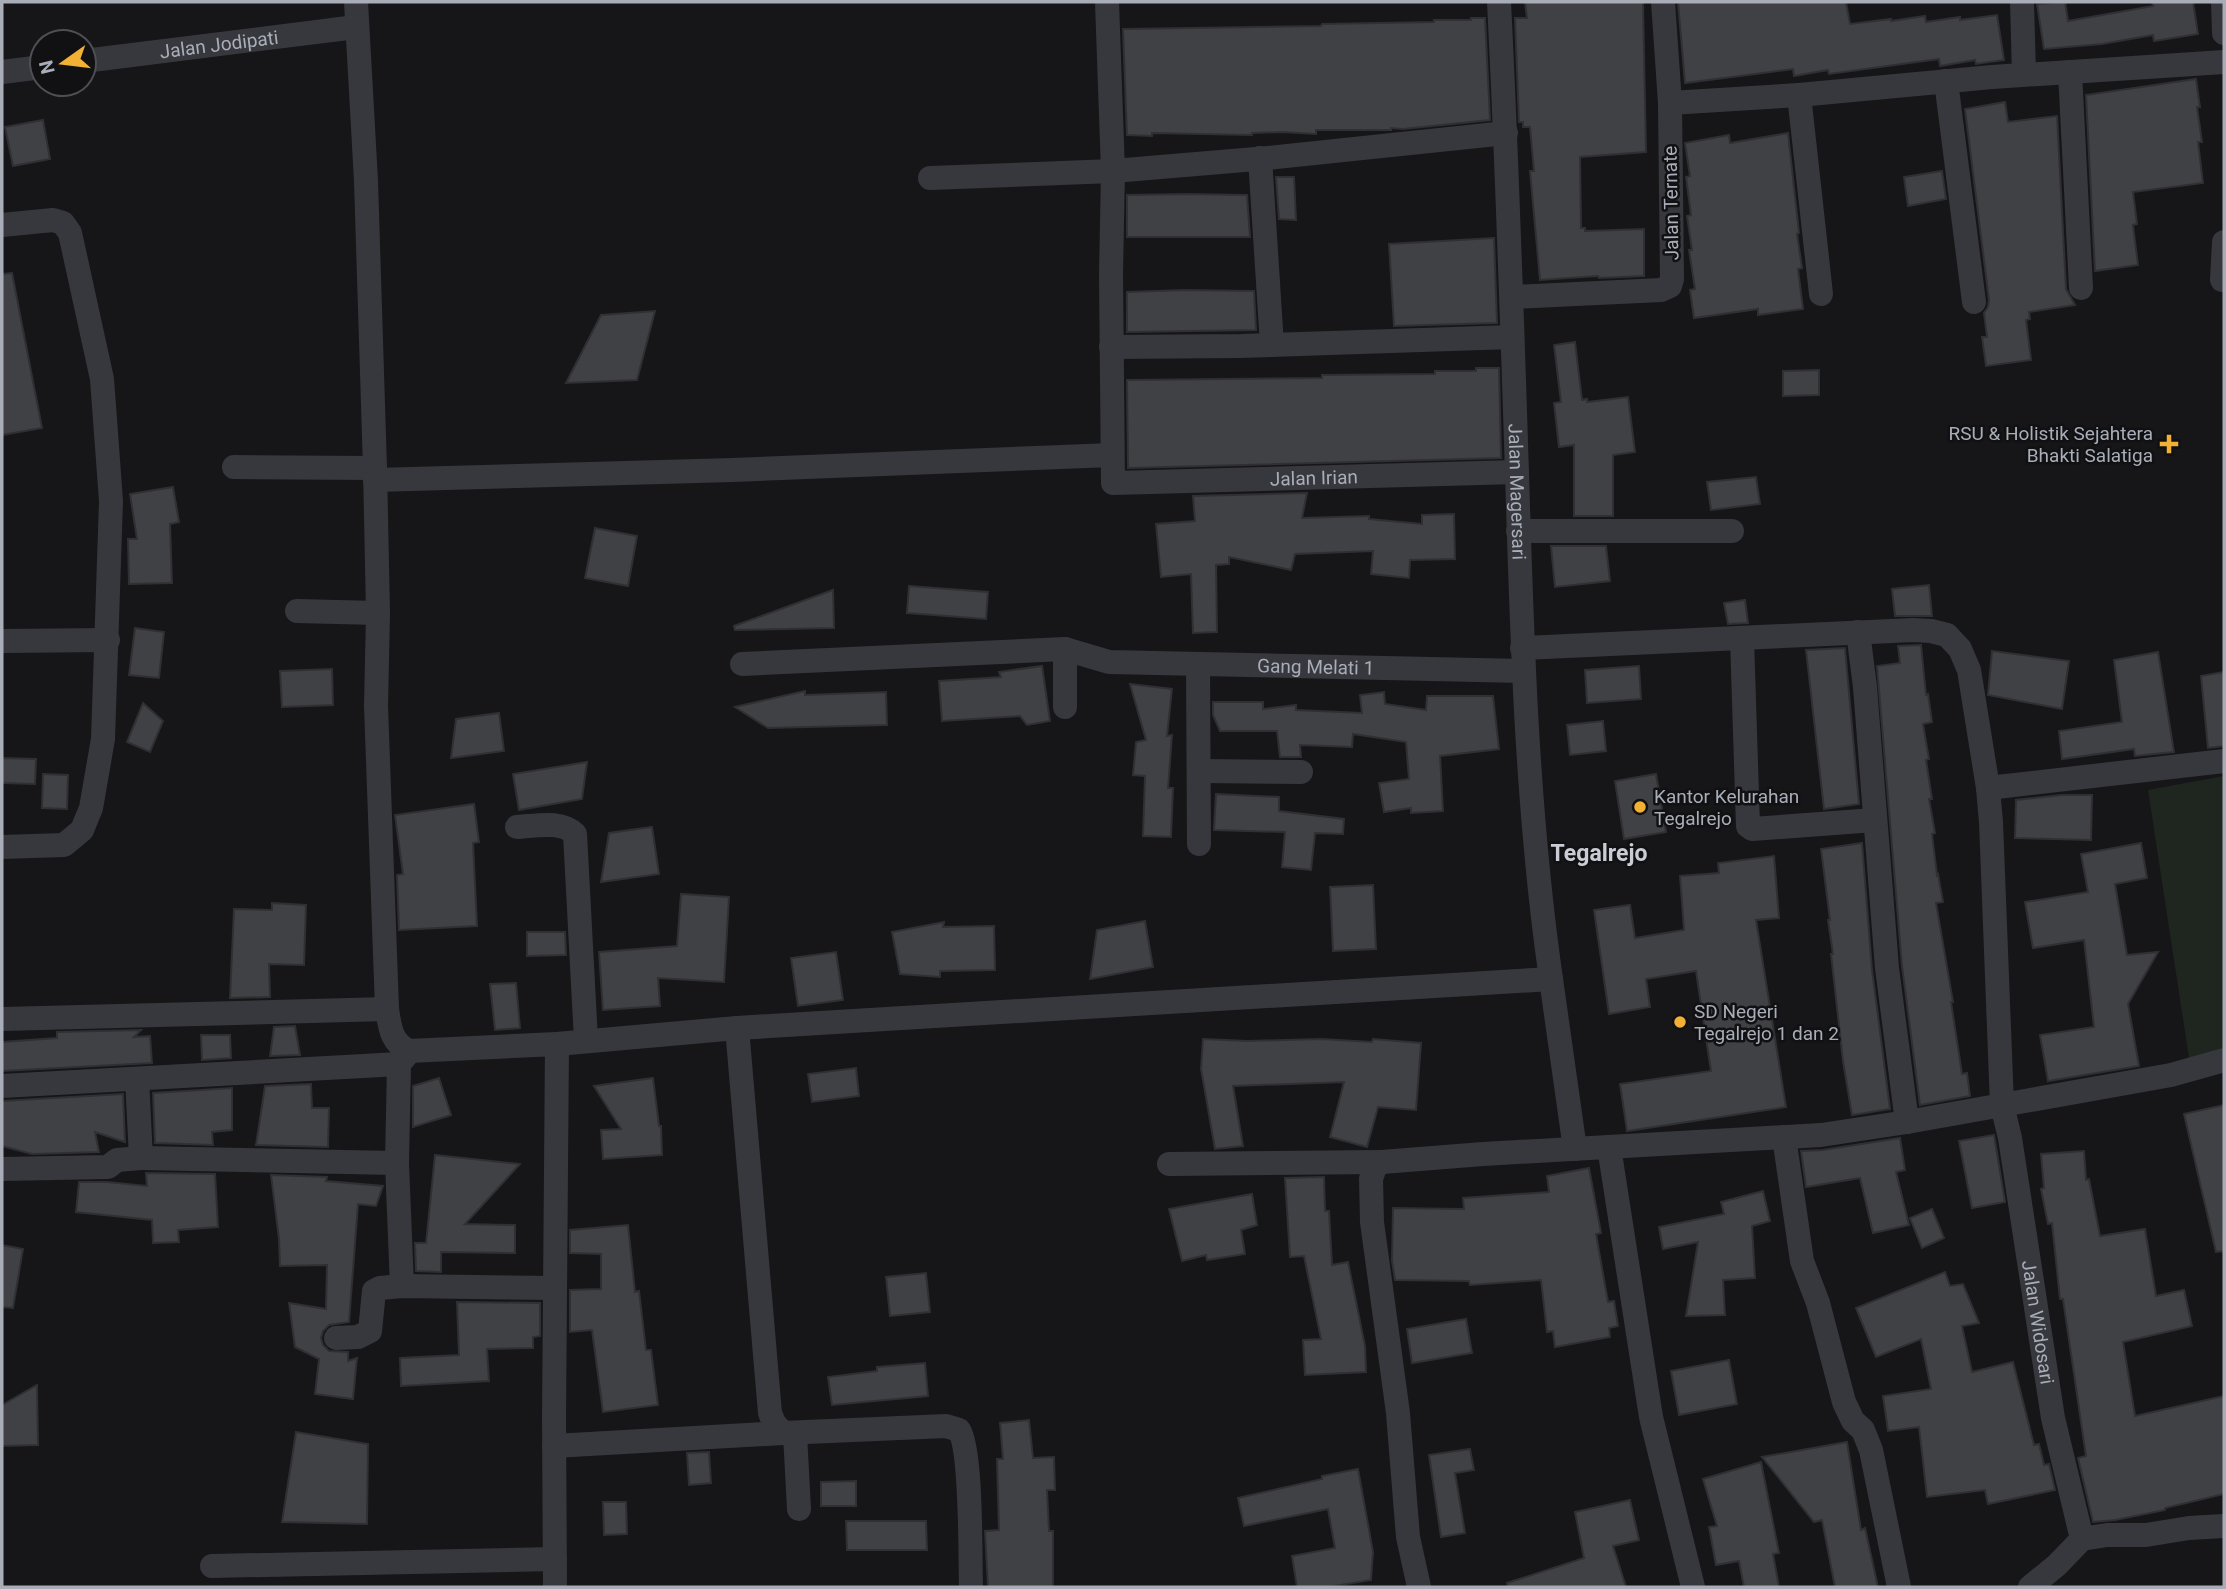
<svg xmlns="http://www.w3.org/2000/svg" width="2226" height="1589" font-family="Roboto,sans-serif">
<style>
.green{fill:#1e261f}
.building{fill:#404145;stroke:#303034;stroke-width:2}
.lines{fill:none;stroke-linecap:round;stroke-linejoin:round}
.minor{stroke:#37383d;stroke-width:24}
.poi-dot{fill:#f2b134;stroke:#111113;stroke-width:2.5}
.labels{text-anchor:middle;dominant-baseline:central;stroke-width:5;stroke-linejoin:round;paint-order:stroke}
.street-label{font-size:19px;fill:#a8adb8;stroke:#111113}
.poi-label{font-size:19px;fill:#a8adb8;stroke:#111113;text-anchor:start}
.quarter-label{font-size:23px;font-weight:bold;fill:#c9ccd4;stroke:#111113}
</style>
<rect width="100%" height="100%" fill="#161618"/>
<path class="green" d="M2224,776V1048L2189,1058L2148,790Z"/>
<path class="building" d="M1525,2H1643L1646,152L1580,157L1581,228H1585V231L1644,229V276L1599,278L1598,276L1540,280L1530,171H1534L1530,127H1523V122H1519L1515,18H1527Z
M1678,2H1846L1850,24L1891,19V21L1925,16L1926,22L1960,17V20L1997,15L2004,60L1976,64L1975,60L1940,66L1939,59L1829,74L1828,70L1794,76L1793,69L1685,83Z
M2065,2L2068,21L2153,6L2152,2H2193L2198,34L2154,41L2153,35L2102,44L2044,49L2037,4Z
M1471,18H1485L1490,120L1403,129L1391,128V130H1316V134L1283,132L1252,133V135L1152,133V136L1127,135L1123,29L1321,26L1322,24L1434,22V20H1471Z
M2196,79L2200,107H2197L2202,142H2198L2203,183L2133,192L2137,224L2133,225L2138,265L2095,271L2086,95Z
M2005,102L2008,122L2057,116L2066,289L2075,305L2029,312L2030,319L2026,320L2031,360L1986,366L1982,337H1987L1984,313L1988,307L1989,300L1965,109Z
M43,120L50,159L13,166L5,127Z
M1788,133L1799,233L1797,234L1802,268L1798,269L1803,309L1758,315V309L1694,318L1690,290L1695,289L1689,250H1692L1687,216L1691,215L1686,177L1690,176L1685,143L1729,135L1730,143Z
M1942,171L1946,199L1908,206L1904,177Z
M1276,177H1294L1296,220L1279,219Z
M1185,194L1247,195L1250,237H1127V195Z
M1494,238L1497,323L1394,326L1389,244Z
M12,273L42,428L2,435V274Z
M1185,290L1254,291L1256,330L1127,332V292Z
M655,311L637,380L566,383L601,315Z
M1575,342L1582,400L1587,399V402L1628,397L1635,452L1613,455V516H1574V445L1559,447L1554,403L1561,402L1554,345Z
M1476,368H1499L1501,458L1128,468L1127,380L1322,378V375L1435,374V371H1476Z
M1819,370V395L1783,396V371Z
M1756,477L1760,504L1711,510L1707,482Z
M173,487L179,522L170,524L172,583L129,584L128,539H137L130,494Z
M1307,493L1302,518L1369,516V519L1422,524V515L1454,514L1455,559L1410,560L1409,578L1371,574L1373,551L1295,554L1291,570L1229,557V564L1216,565L1217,632L1193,633L1191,574L1161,577L1156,524L1195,521L1193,496Z
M595,528L637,536L628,586L585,578Z
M1551,546H1606L1610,581L1555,587Z
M1929,585L1932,616H1895L1892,589Z
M909,586L988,592L986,619L907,613Z
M833,590L834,628L735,630L734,626Z
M1745,600L1748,623L1728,624L1724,603Z
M135,628L164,632L159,678L129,675Z
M1921,645L1926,695L1928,694L1932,722L1923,724L1929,759L1926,760L1932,799H1929L1935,833L1932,834L1937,875L1938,874L1943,902L1936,903L1953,1002H1951L1962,1074L1967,1073L1970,1096L1920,1105L1902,966L1877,666L1900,663L1898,646Z
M1845,648L1859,804L1824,809L1806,650Z
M1992,651L2069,661L2062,709L1988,695Z
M2158,652L2174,752L2135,756L2134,749L2062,759L2059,731L2122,722L2114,660Z
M1042,666L1050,721L1027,725L1020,716L942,721L939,681L1001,677L999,672Z
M1639,666L1641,699L1587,703L1585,670Z
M332,669L333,705L282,707L280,671Z
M2224,672V746L2208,748L2201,676Z
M1130,684L1172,689L1167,736L1172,735L1168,788H1173L1171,837L1143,836L1145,776L1133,775L1136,742L1146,740Z
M805,691V695L886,692L887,725L768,728L735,707Z
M1384,692L1385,704L1426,710L1427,696H1493L1499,749L1440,756L1443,811L1411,813V808L1384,812L1379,783L1409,779L1406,742L1353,734L1352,747L1300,745L1301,757H1280L1277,731H1220L1213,715V702H1263V709L1296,705V710L1362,713L1360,695Z
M143,703L163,721L150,752L127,742Z
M499,713L504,751L451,758L456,719Z
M1603,721L1606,751L1570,755L1567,725Z
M2,758L36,759L35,784L2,783Z
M587,762L582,799L519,810L513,774Z
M43,774L68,775L67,809L42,808Z
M1656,774L1666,832L1624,839L1615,781Z
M1216,794L1279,797V811L1344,819L1343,834L1315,833L1311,870L1282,867L1285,832L1214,830Z
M2062,795H2092L2091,840L2015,838L2016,800Z
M474,804L479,842L473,843L477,926L399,930L397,875L403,874L395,815Z
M652,827L659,874L601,882L609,833Z
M1862,843L1872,970L1890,1109L1852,1115L1843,1061L1831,954H1833L1828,920H1830L1821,849Z
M2141,843L2147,878L2115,884L2127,955L2158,952L2128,1004L2139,1066L2048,1081L2040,1035L2094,1027L2084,940L2033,948L2025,902L2088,892L2081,854Z
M1774,856L1779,918L1756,920L1786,1107L1627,1131L1620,1084L1711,1071L1696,971L1646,979L1650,1007L1609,1014L1594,910L1630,905L1635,938L1684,930L1680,876L1719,873L1718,863Z
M1373,885L1376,949L1333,951L1330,887Z
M681,894L729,897L724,982L658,978L660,1006L603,1010L599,952L677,946Z
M272,903L306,905L304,965L269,964L270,997L230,998L234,909L272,910Z
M1145,921L1153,967L1090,979L1097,930Z
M944,922L943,927L994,926L995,970L940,971V977L900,974L892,932Z
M527,932H565L566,955L527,956Z
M836,952L843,1000L798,1006L791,958Z
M516,983L520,1028L495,1030L490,984Z
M295,1026L300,1055L270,1056L274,1027Z
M141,1030L134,1037L150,1036L152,1063L2,1071V1042L57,1038V1032Z
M201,1035H230L231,1058L202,1060Z
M1203,1039L1248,1041L1321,1039L1372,1042L1373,1039L1421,1043L1416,1110L1378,1107L1367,1147L1330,1137L1344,1082L1233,1086L1243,1146L1215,1149L1201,1069Z
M856,1068L859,1096L812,1102L808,1074Z
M439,1078L451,1115L413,1127V1086Z
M653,1078L659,1126H661L662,1155L603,1159L601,1130L621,1129L594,1086Z
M311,1084L312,1108H329L328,1147L256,1145L265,1086Z
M232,1088V1130L212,1132L213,1145L155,1143L153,1093Z
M123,1094L125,1142L95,1132L99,1152L32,1154L2,1146V1101Z
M2224,1105V1251L2216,1252L2184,1114Z
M1994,1135L2005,1202L1972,1208L1959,1141Z
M1900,1138L1905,1170L1896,1172L1909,1225L1873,1233L1860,1178L1806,1187L1801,1151L1823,1150Z
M2084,1151L2086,1180L2089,1179L2100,1236L2145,1229L2156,1296L2184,1290L2192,1326L2123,1342L2135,1416L2224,1396V1494L2165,1508V1510L2115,1520L2093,1522L2078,1458L2086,1456L2063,1299H2060L2052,1223L2048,1224L2041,1189L2044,1188L2041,1154Z
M435,1155L520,1164L465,1224L515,1225V1253L441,1252V1272L416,1271L415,1243H426Z
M1589,1168L1601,1233L1596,1234L1608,1302L1614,1301L1618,1326L1609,1328L1610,1337L1555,1347L1553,1331L1547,1332L1541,1280L1470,1285L1469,1281L1395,1280L1392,1261L1393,1208L1464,1209L1463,1198L1549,1192L1547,1176Z
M146,1173L215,1174L218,1227L178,1230L179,1242L153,1243L152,1220L76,1212L79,1182H107L147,1186Z
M271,1175L327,1177L326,1181L383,1186L376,1206L358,1204L349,1322L329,1325L323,1331L321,1338L323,1345L329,1351L348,1352V1361L357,1358L353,1399L315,1394L319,1359L295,1347L289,1303L326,1309L327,1265L280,1266L279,1239Z
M1324,1177L1325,1211H1329L1332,1265L1348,1262L1365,1346L1366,1372L1305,1375L1303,1340L1321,1339L1304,1256L1290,1257L1285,1178Z
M1763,1191L1770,1221L1752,1226L1755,1278L1723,1280L1725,1315L1686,1316L1698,1242L1663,1249L1659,1227L1724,1214L1721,1202Z
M1252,1194L1257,1225L1241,1230L1245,1254L1207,1260L1206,1255L1182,1261L1169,1209Z
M1932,1209L1944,1238L1922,1248L1910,1218Z
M628,1225L635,1292L639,1291L646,1350H651L658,1405L603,1412L592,1330L570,1332V1290L601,1289V1254L570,1253V1230Z
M2,1245L23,1249L13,1308L2,1307Z
M1945,1272L1950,1286L1963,1284L1979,1323L1962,1326L1972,1372L2013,1362L2034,1445L2039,1444L2044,1465L2049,1464L2055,1490L1988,1504L1985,1490L1927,1497L1919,1427L1888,1431L1883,1396L1931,1389L1921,1339L1876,1357L1856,1308Z
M926,1273L930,1312L890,1316L886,1277Z
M457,1302L540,1303V1336L533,1337V1348L487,1349L489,1381L401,1386L400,1358L459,1355Z
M1466,1319L1472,1353L1412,1363L1407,1329Z
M1729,1360L1737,1404L1679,1415L1671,1371Z
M925,1363L928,1396L832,1405L828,1377L877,1371V1367Z
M37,1385L38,1445L2,1446V1405Z
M1029,1420L1033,1458L1054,1457L1055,1490H1047L1049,1531H1053V1587H988L985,1531L999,1530L997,1459H1003L1000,1423Z
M296,1432L368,1444L367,1524L282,1522Z
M1847,1442L1861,1530L1865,1528L1878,1587H1835L1822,1520L1814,1522L1762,1457Z
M1470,1449L1474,1470L1455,1473L1465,1533L1441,1537L1429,1455Z
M709,1452L711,1483L689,1485L687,1453Z
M1761,1462L1779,1553L1773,1554L1779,1587H1744L1739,1561L1716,1565L1709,1527L1717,1526L1703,1479Z
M1358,1469L1373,1552L1371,1580L1329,1587H1297L1292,1556L1335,1548L1328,1509L1244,1526L1238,1498L1322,1479V1476Z
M856,1481V1506H821V1482Z
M1630,1500L1639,1540L1613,1546L1626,1587H1508L1507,1583L1584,1558L1575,1512Z
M603,1502H626L627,1534L604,1535Z
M846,1521H926L927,1550H847Z"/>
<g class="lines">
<g class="minor">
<path d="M356,2L366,181L375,468L378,613L376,706L387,1009C390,1027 391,1043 409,1051L557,1044L554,1418L555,1587"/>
<path id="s1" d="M1107,2L1113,171L1111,274L1113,483L1517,472"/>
<path id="s2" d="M1499,2C1507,159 1512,316 1517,473C1522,642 1527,812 1551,979"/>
<path d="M2022,2L2024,74"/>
<path d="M2223,2L2224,33"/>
<path id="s3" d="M84,61L356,27"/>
<path d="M2,72L42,67"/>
<path d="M2070,72L2081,288"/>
<path d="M1946,81L1974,302"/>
<path d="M1799,95L1821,294"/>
<path d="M1670,103L1799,95L1992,77L2224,62"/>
<path d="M1260,158L1272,345"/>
<path d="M930,178L1113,171L1268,158L1506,133"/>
<path d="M2,225L53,220L63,223L70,233L102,379L111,501L103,739L91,808L82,830L64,845L2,847"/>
<path d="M2222,280L2224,242"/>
<path d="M1512,297L1661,290L1670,286L1672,279L1670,103L1663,2"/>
<path d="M1111,347L1241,346L1512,337"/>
<path d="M234,467L375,468"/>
<path d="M375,480L733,470L1112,455"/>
<path d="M1518,531H1732"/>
<path d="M297,611L378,613"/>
<path d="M1858,632L1865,687L1887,968L1907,1122"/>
<path d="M1742,638L1748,826L1752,829L1875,820"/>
<path d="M2,641L108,640"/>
<path id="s4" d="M1522,648L1913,630L1931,631L1947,635L1960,649L1969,670L1988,788L1991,822L2002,1105L2010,1138L2053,1418L2082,1539"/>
<path d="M1065,649V707"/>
<path id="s5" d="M742,664L1065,649L1109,662L1523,671"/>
<path d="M1198,665L1199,844"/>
<path d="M1199,771L1301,772"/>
<path d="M1988,788L2224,761"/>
<path d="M517,827C536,826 561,820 575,834L586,1040"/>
<path d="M2,1019L387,1009"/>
<path d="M737,1028L770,1413L774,1423L783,1433L946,1426L959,1430C972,1450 970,1557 971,1587"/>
<path d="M557,1044L737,1028L1551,979L1575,1149"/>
<path d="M2,1086L399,1064"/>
<path d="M1784,1137L1802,1261L1818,1303L1844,1402L1853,1421L1863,1430L1871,1450L1899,1587"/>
<path d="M1609,1147L1651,1417L1693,1587"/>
<path d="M141,1158L397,1163"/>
<path d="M1169,1164L1382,1162"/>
<path d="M2,1169L108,1167L117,1160L141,1158L137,1079"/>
<path d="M402,1286L397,1163L399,1064L409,1052"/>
<path d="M336,1338L358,1337L370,1331L374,1291L380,1288L402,1286L555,1288"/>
<path d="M795,1434L799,1509"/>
<path d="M554,1446L783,1433"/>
<path d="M212,1566L555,1559"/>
<path d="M1419,1587L1408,1537L1398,1413L1372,1222L1371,1179L1375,1167L1382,1162L1483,1154L1821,1135L1907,1122L2171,1075L2224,1060"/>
<path d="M2030,1587L2057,1565L2082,1539L2107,1535H2146L2189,1528L2224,1526"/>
</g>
</g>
<g class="poi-dot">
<path d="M2165.5 433.5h7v7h7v7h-7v7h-7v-7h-7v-7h7z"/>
<circle cx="1640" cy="807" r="7"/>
<circle cx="1680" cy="1022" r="7"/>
</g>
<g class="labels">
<g class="street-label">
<text stroke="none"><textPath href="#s3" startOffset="136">Jalan Jodipati</textPath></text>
<text transform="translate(1671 203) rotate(-91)">Jalan Ternate</text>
<text stroke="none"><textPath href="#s1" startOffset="682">Jalan Irian</textPath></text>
<text stroke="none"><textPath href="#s2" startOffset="490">Jalan Magersari</textPath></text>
<text stroke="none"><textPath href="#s5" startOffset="576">Gang Melati 1</textPath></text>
<text stroke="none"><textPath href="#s4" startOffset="1125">Jalan Widosari</textPath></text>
</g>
<g class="poi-label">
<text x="2153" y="433" text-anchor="end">RSU &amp; Holistik Sejahtera<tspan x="2153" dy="22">Bhakti Salatiga</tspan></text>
<text x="1654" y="796">Kantor Kelurahan<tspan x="1654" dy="22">Tegalrejo</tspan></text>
<text x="1694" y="1011">SD Negeri<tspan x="1694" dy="22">Tegalrejo 1 dan 2</tspan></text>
</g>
<g class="quarter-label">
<text x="1599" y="853">Tegalrejo</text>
</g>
</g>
<rect width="2226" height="1589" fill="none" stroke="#a8adb8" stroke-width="7"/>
<g transform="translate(63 63) rotate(256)"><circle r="33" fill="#111113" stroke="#4d4f55" stroke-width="2"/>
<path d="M0-5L12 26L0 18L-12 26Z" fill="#f2b134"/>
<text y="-10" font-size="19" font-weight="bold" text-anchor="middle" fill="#a8adb8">N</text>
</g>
</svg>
